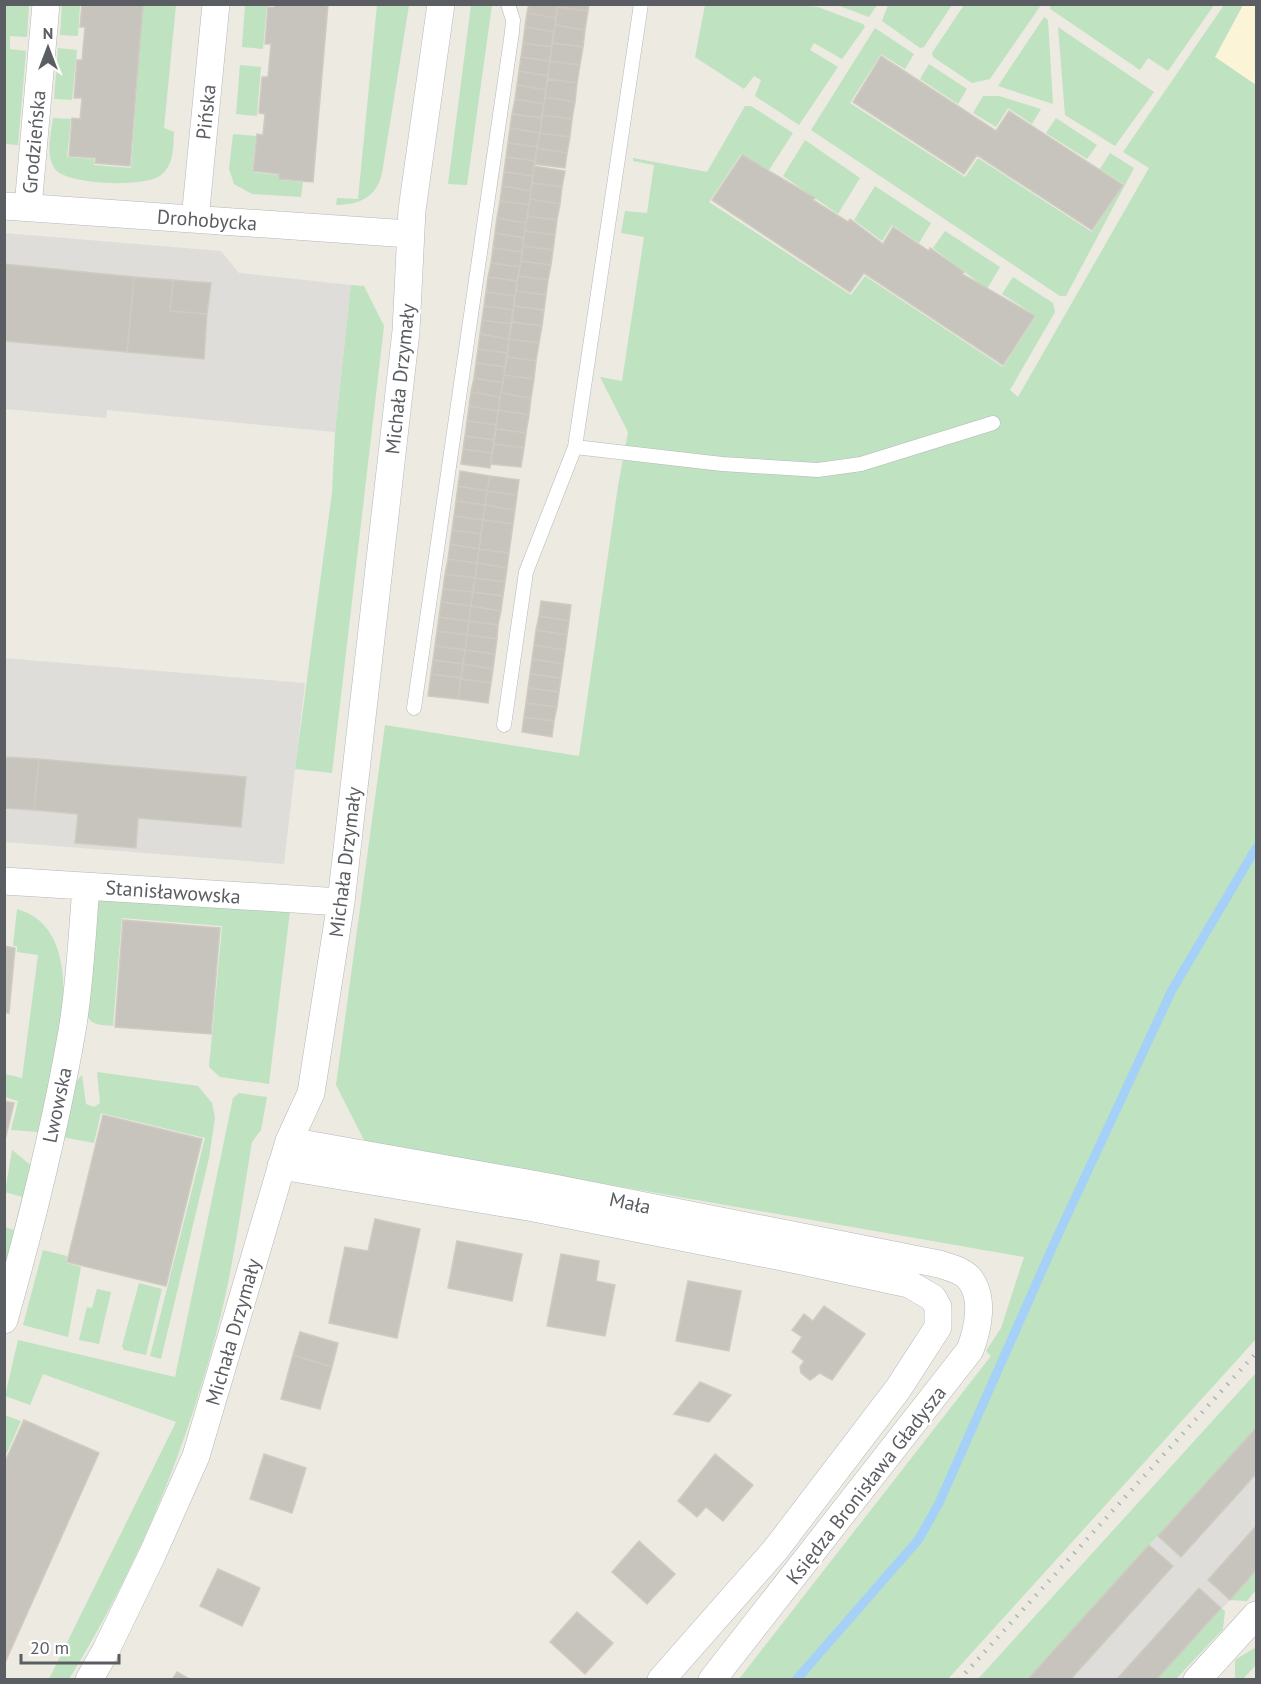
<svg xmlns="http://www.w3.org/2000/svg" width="1261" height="1684" font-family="'PT Sans',sans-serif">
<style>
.commercial{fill:#fbf4d7}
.industrial{fill:#dfddd9}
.green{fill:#bfe2c1}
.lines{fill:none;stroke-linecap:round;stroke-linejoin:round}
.stream{stroke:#a5d1f8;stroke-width:9}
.building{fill:#c7c4be;stroke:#d0cbc0;stroke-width:1.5}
.service-casing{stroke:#b4b7bb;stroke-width:15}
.minor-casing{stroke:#b4b7bb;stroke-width:28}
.service{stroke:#fff;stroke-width:14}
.minor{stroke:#fff;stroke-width:27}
.rail{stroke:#b2b3b3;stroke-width:4.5;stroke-dasharray:1.5 8;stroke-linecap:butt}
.labels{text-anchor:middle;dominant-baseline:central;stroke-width:5;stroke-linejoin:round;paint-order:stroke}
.street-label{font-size:20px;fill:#5a5d61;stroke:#fff}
</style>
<rect width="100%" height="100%" fill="#eceae1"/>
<path class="commercial" d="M1243,5H1256V85L1215,57Z"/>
<path class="industrial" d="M4,233L221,251L239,273L351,285L335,432L107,410L106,418L5,409Z
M4,658L305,683L284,864L5,842Z
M1256,1428V1570L1230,1600L1156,1679L1027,1680Z"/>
<path class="green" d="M778,4L818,7L863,24L865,27L842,59L814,43L810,50L838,67L799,125L755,96L761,80L754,76L744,89L695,57L705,5Z
M4,5H29L27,37L10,36V49L26,51L18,145L5,144Z
M62,5H80L78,36L60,35Z
M143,5H176L164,128L174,132C173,148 174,165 161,175C146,188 66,185 55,169C45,155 51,133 53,118L71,119L67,157L94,159V165L131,168Z
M245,5H267L263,49L242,47Z
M377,5H409L382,173C377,197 359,205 336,205L337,198L358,199Z
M471,5H492L467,185L448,184Z
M837,5H877L869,17Z
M888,5V4L952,5L924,47L920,48L882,21Z
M964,5H1041L990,79L972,83L933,57L932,53Z
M1052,5V4L1214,5L1168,71L1148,58L1140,70L1049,8Z
M1224,5H1243L1215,57L1256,85V1339L948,1679H739L991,1356L986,1351L1001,1328L1024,1257L365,1142L336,1085L385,725L579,756L618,486L628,432L600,377L622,381L644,237L621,233L625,211L647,213L654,165L633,161V158L707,172L745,106H751L793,133L769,170L741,154L709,202L851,295L865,276L1003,367L1036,316L1002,294L1013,277L1053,303L1055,312L1010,390L1018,397L1149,168L1123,152Z
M1044,17L1048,20L1053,104L998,86Z
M1058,27L1154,92L1115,146L1065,115Z
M875,28L914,54L905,69L881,54L850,103L965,177L978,158L1092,232L1124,184L1100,169L1110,153L1134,168L1066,296H1060L811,130Z
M58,48L77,50L72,100L54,99Z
M929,64L967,89L958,104L920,79Z
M240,65L261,67L257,116L236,114Z
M983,96H999L1041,109L1032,124L1008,108L996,127L973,113Z
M1056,118L1097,145L1087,159L1046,133Z
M233,134L256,136L252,172L278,175L279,180L303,182L301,197L252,194L234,184L229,169Z
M805,140L860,178L838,214L783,176Z
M875,186L931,223L919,243L892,225L882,241L854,220Z
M945,231L1000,267L987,289L933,248Z
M351,285L364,286L384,326L332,773L295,769L332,493L335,432Z
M102,899L290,911L269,1084L220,1077L209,1067L222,926L122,918L113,1026C104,1025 92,1026 87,1016L97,903Z
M17,909C98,932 51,1075 38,1132L11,1130L18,1101L5,1097V1074L22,1078L38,955L17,952V946H13Z
M97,1072L198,1086L212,1103L215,1118L209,1158L161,1359L150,1356L205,1138L101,1113L94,1143L62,1137L76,1082L82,1075L86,1104L94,1107L100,1103Z
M239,1093L267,1097L261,1130L252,1142C241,1207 233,1271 216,1334C184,1456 135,1572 69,1679H49L176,1422L43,1374L30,1405L5,1396L18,1340L175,1377L233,1098Z
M12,1150L33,1167L5,1275V1227L14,1230L22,1197L5,1192Z
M43,1250L67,1256L66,1263L81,1267L68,1337L23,1325Z
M139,1283L162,1289L146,1355L124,1350L122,1346Z
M97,1289L111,1292L99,1344L79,1340L87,1307L92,1308Z
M1256,1373V1428L1027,1679L977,1680Z
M4,1415L21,1421L5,1457H4Z
M1256,1570V1590L1247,1601L1230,1600Z
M1221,1608L1225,1611L1223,1629L1176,1679L1156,1680Z
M1256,1647V1665L1243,1679H1235V1660Z"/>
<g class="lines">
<path class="stream" d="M796,1680L919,1539L939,1503L1057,1237L1172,990L1256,848"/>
</g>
<path class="building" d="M82,4H143L130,166L95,163L96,158L69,156L72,118L80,119L82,98H74L77,60H82L85,27H80Z
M274,4H328L313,182L279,179V174L253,171L257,134L263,135L265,114L259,113L262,77H268L271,44H265L268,7L274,8Z
M529,4H558L556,18L527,13Z
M558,4H589L588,11L558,7Z
M558,7L588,11L585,30L555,25Z
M527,13L556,18L554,32L525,27Z
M555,25L585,30L583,47L552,43Z
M525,27L554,32L552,47L523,43Z
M523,43L552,47L550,61L521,57Z
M552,43L583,47L580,65L550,61Z
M881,56L996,131L1009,111L1123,185L1092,230L977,155L964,174L853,102Z
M521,57L550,61L548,76L519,71Z
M550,61L580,65L577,83L547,79Z
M519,71L548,76L546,90L517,85Z
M547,79L577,83L575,102L545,97Z
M517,85L546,90L544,104L515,99Z
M545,97L575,102L572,119L542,115Z
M515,99L544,104L542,118L512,114Z
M512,114L542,118L540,133L510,128Z
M542,115L572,119L570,137L540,133Z
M510,128L540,133L537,147L508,143Z
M540,133L570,137L567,153L537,148Z
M508,143L537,147L535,161L506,157Z
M537,148L567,153L565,168L535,164Z
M742,155L815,198L813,200L848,222L850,219L883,244L893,227L929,251L930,248L964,272L962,274L1035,316L1003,365L864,273L850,292L712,200Z
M506,157L535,161L533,176L504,172Z
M534,166L565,171L562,187L532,183Z
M504,172L533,176L531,191L502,186Z
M532,183L562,187L560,204L530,199Z
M502,186L531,191L529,205L500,201Z
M530,199L560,204L557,220L527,216Z
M500,201L529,205L526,223L497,218Z
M527,216L557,220L555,235L525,231Z
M497,218L526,223L524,238L495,233Z
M525,231L555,235L553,250L523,246Z
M495,233L524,238L522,252L493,248Z
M523,246L553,250L551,265L521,261Z
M493,248L522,252L520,267L491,263Z
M521,261L551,265L548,280L518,276Z
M491,263L520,267L517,281L488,277Z
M4,264L134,277L127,352L4,341Z
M518,276L548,280L546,295L516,291Z
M134,277L173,280L170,311L207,314L204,359L127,352Z
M488,277L517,281L515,296L486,292Z
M173,280L211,283L207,314L170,311Z
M516,291L546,295L544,310L514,306Z
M486,292L515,296L513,310L484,306Z
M484,306L513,310L511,324L482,320Z
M514,306L544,310L542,326L512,322Z
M482,320L511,324L509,339L480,334Z
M512,322L542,326L539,343L509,339Z
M480,334L509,339L507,353L478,349Z
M509,339L539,343L536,361L507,357Z
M478,349L507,353L505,367L476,363Z
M507,357L536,361L534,379L504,375Z
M476,363L505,367L503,383L474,378Z
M504,375L534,379L531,398L501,393Z
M474,378L503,383L500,397L471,392Z
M471,392L500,397L498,411L469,406Z
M501,393L531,398L529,415L498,410Z
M469,406L498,411L496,425L467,421Z
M498,410L529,415L526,433L496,429Z
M467,421L496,425L494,440L465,436Z
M496,429L526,433L524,448L494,444Z
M465,436L494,440L492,453L463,449Z
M494,444L524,448L521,467L491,464Z
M463,449L492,453L490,468L461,464Z
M460,471L490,476L487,491L458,486Z
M490,476L519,480L517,495L487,491Z
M458,486L487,491L485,505L456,501Z
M487,491L517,495L515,510L485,505Z
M456,501L485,505L483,520L454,516Z
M485,505L515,510L513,524L483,520Z
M454,516L483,520L481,534L452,530Z
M483,520L513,524L509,553L479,549Z
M452,530L481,534L479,549L450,544Z
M450,544L479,549L477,563L448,559Z
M479,549L509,553L507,568L477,563Z
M448,559L477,563L475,578L445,574Z
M477,563L507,568L505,582L475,578Z
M445,574L475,578L473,592L443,589Z
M475,578L505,582L503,596L473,592Z
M443,589L473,592L471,606L441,602Z
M473,592L503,596L501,611L471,606Z
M541,601L571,605L569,621L539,616Z
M441,602L471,606L469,621L439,617Z
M471,606L501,611L498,625L469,621Z
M539,616L569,621L567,635L536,630Z
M439,617L469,621L467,635L437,631Z
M469,621L498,625L497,639L467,635Z
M536,630L567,635L565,650L534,645Z
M437,631L467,635L465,650L435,646Z
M467,635L497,639L495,654L465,650Z
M534,645L565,650L563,664L532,659Z
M435,646L465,650L463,664L433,660Z
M465,650L495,654L493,669L463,664Z
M532,659L563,664L561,678L530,674Z
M433,660L463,664L461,678L431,674Z
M463,664L493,669L491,683L461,679Z
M431,674L461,678L458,699L428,696Z
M530,674L561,678L559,692L528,688Z
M461,679L491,683L488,703L458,699Z
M528,688L559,692L557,707L526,703Z
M526,703L557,707L554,721L524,717Z
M524,717L554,721L552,737L522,732Z
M5,757L39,759L34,810L4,808Z
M39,759L246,777L241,827L138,818L136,848L75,843L78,814L34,810Z
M123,920L220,928L211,1034L115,1027Z
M4,946L15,948L9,1013H4Z
M4,1101L14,1103L4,1144Z
M103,1115L202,1139L166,1286L67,1262Z
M375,1219L420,1229L397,1338L329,1323L345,1247L368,1251Z
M457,1241L522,1254L512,1301L448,1288Z
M561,1254L599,1261L596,1281L615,1285L605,1336L547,1326Z
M688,1281L741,1291L729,1351L676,1341Z
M824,1306L865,1334L832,1380L820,1373L810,1380L801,1373L800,1367L804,1361L792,1352L802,1337L792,1330L804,1314L813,1321Z
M300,1332L338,1343L332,1367L293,1355Z
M293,1355L332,1367L320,1409L281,1399Z
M700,1382L731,1395L709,1422L674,1414Z
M24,1420L99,1453L4,1665V1464Z
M1256,1428V1474L1181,1557L1158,1536Z
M264,1454L306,1468L292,1513L250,1499Z
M715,1454L753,1485L723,1521L706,1507L697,1517L678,1501Z
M1256,1526V1570L1230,1600L1208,1580Z
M639,1541L675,1574L647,1604L612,1572Z
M1149,1545L1173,1566L1070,1680H1027Z
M218,1569L260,1588L242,1626L200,1606Z
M1199,1588L1221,1608L1156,1680H1116Z
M577,1612L613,1643L585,1674L550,1642Z
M177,1672L191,1680H172Z"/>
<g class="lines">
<defs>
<path id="service" d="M575,447L722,464L818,470L861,464L993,423
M414,708L512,32L513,20L508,4
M504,725L526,572L575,447L641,4"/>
<path id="minor" d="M4,206L409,234
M28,207L46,4
M195,219L216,4
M4,881L341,902
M289,1141L549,1187L939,1264C948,1267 962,1270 969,1278C985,1297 978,1329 970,1350L712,1680
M281,1166L534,1208L797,1260L909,1284L933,1298L938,1307V1327L898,1389L776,1549L661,1680
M4,1320C31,1225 55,1129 72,1031C80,984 82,935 86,887
M89,1680L106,1650L152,1555L196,1456L289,1141L311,1093L341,902L406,331L412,210L441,4
M1197,1680L1256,1615"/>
</defs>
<use href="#service" class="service-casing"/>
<use href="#minor" class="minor-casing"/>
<use href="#service" class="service"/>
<use href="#minor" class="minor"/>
<path class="rail" d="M959,1680L1256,1353"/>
</g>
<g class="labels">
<g class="street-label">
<text transform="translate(206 112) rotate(-84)">Pińska</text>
<text transform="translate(34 142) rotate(-85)">Grodzieńska</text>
<text transform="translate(207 220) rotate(4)">Drohobycka</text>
<text transform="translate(400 379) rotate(-84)">Michała Drzymały</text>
<text transform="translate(345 862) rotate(-83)">Michała Drzymały</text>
<text transform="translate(173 892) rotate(4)">Stanisławowska</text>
<text transform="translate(57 1105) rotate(-78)">Lwowska</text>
<text transform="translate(630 1203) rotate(12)">Mała</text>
<text transform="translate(233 1332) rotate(-74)">Michała Drzymały</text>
<text transform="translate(866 1485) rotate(-52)">Księdza Bronisława Gładysza</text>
</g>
</g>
<rect width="1261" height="1684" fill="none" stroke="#5a5d61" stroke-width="12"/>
<g transform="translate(48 48)" stroke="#ffffff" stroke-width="4.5" paint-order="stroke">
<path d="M0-4.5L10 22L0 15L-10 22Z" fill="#5a5d61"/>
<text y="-9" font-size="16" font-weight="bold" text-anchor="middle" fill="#5a5d61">N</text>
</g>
<path d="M21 1654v9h98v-9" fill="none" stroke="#5a5d61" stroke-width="3"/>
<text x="30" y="1654" font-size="18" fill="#5a5d61" stroke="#ffffff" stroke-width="4.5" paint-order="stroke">20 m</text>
</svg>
